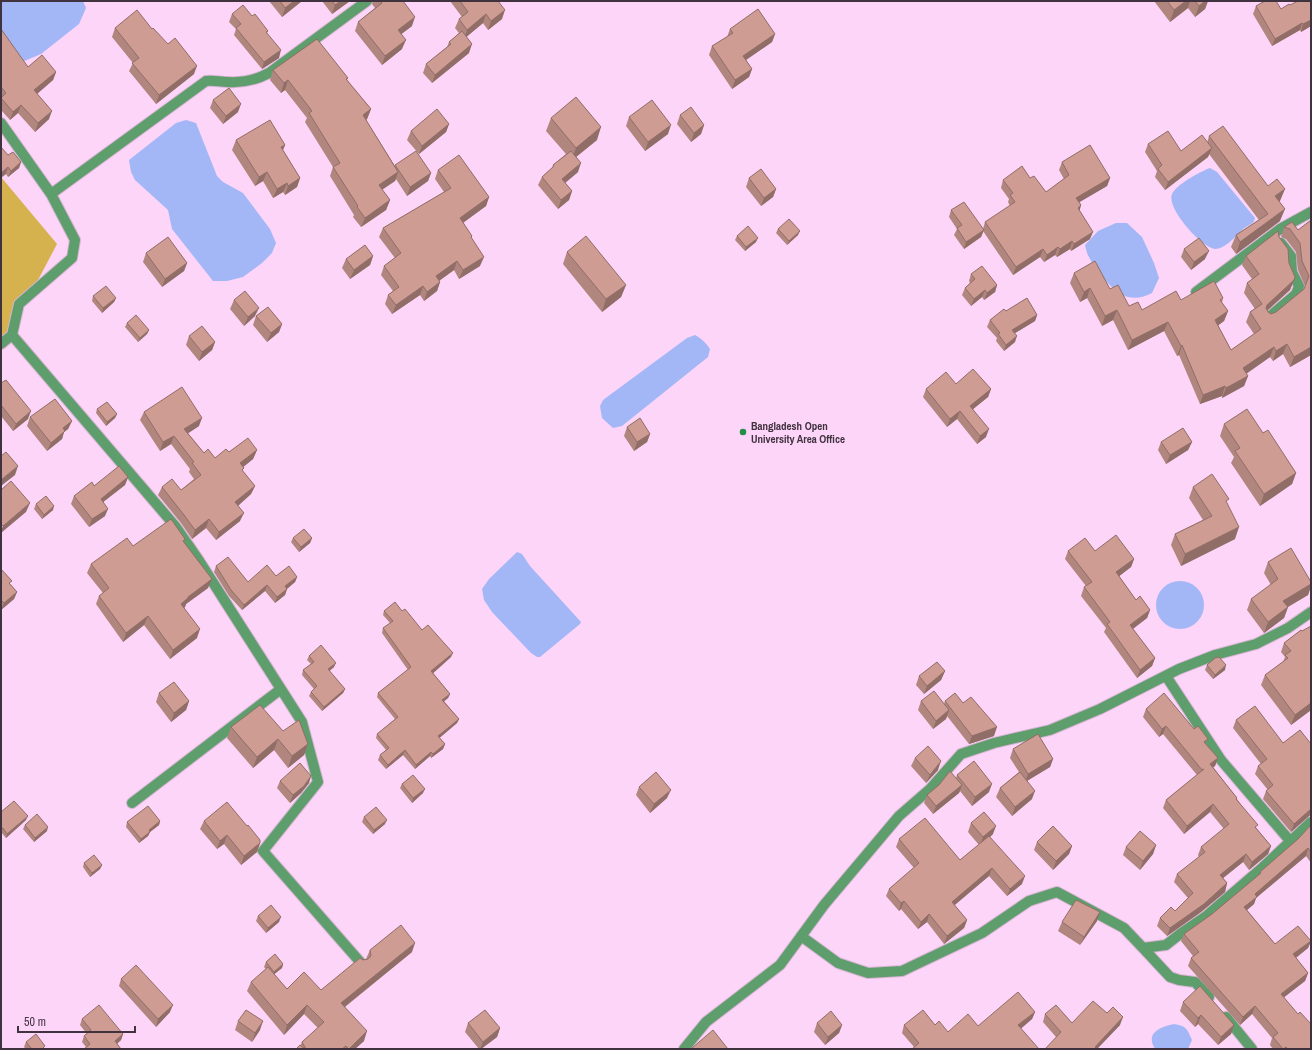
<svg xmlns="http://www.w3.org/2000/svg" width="1312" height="1050" font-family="'Archivo Narrow',sans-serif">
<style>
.green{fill:#d5b24e}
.water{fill:#a3b7f7}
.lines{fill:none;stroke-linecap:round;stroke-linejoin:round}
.minor-casing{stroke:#d7b4d3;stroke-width:12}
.minor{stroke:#5e9d6c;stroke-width:10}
.wall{fill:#b1867e}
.shaded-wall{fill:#906d67}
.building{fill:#ce9c93;stroke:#906d67}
.poi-dot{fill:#208e47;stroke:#fcd5f8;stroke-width:1.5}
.labels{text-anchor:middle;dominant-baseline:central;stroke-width:3;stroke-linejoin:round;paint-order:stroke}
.poi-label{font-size:11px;font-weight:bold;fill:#413240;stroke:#fcd5f8;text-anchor:start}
</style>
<rect width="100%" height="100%" fill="#fcd5f8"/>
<path class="green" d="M1,177L57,244L8,337L1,342Z"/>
<path class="water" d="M1,1H83L86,8L79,24L41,54L22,62L1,34Z
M186,120L196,123L217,176L223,182L243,193L270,229L276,243L272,253L262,263L243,277L227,281H213L172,229L168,210L135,180L131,172L129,160L176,123Z
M1210,168L1217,172L1255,218C1254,225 1247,225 1242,230C1236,236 1225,249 1215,249C1201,247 1166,208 1172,194C1177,184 1200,172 1210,168Z
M1116,223H1127L1142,237L1154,263L1159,278L1152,293C1144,297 1137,299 1128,297C1115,295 1095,269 1089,257C1087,254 1086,249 1085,245L1098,231Z
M695,335C702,339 706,343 710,349L708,357L622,426L613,428L602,418L600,406L603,400L687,338Z
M517,552L522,554L530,566L581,622L580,624L540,657H537L531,653L492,612L484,600L482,589L489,579Z
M1156 605a24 24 0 1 1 48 0a24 24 0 1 1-48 0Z
M1174,1024C1186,1026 1187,1028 1192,1040L1188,1049H1155C1145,1033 1160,1027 1174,1024Z"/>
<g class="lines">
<defs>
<path id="minor" d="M1,123L51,194
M1196,292L1280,229L1311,212
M1269,317L1296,294L1299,286L1292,272L1291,256L1281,243
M12,335L176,527L198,559L302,722L318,782L263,851L361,963
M1,344L12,335L19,304L72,258L75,240L51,194L206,81C214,80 220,82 228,82C244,83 256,80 269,73L367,1
M1166,676L1221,760L1291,842
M132,803L281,689
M801,936L838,963L868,973L902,971L982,933L1029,901L1057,892L1124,928L1143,948L1166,945L1180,934L1205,917L1263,867L1311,822
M1143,948L1170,977L1179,980L1195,982L1209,997
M1226,1017L1252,1049
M684,1049L706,1022L780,965L824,905L899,816L930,789L961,754L994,743L1050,730L1100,709L1179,669L1215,655L1256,644L1288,628L1311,612"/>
</defs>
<use href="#minor" class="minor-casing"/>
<use href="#minor" class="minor"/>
</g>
<path class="wall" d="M269,1H302L282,17Z
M322,1H350L332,14Z
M373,1H403L412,26L401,34L402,49L382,65L355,31L358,22L375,8L372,4Z
M450,1H498L502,19L488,30L483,23L466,37L469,53L432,83L423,73L426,64L447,47L449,42L459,33L455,28L459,19L462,17Z
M1154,1H1208L1205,9L1195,17L1188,8L1170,22Z
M1311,1V26L1301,32L1300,30L1272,46L1253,14L1256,6L1281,9L1290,5Z
M232,14L252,16L268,31L267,33L279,58L262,69L234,35L236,29L229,22Z
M115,28L152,29L194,74L156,104L129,71L133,63L112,37Z
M1,29L28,67L56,72L53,80L37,94L49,119L35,132L18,113L10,120L1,110Z
M730,29L775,34L772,42L746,60L752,69L749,77L732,89L709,55L712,46L727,37Z
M273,70L348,78L347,80L371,109L367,119L366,120L395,166L431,173L428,181L407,196L396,179L395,181L382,190L390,200L386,210L361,227L353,217L354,215L330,176L333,167L305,122L307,118L285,90L281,93L270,80Z
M213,100L238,112L223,124L210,108Z
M680,115L704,125L701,134L691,142L677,124Z
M629,117L668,134L645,151L626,126Z
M551,118L597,140L576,157L578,172L565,183L572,191L569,200L558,209L538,185L542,177L552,168L553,165L566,154L546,131Z
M449,124L446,132L419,154L407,140L411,131Z
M1209,136L1268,186L1280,201L1279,202L1280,221L1236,254L1231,247L1236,235L1259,220L1209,154L1208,157L1165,190L1155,177L1157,171L1145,152L1148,144L1181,151L1207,143Z
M236,140L285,145L283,150L300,178L297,187L285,195L283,192L273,198L263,181L255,186L232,150Z
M8,155L21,162L19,168L8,177L6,174Z
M1062,162L1110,178L1107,186L1079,202L1081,205L1079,211L1090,239L1071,251L1070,249L1057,257L1055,255L1044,262L1040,257L1013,275L983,231L981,237L964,249L954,235L957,229L949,217L951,210L983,229L985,222L1010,206L1008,202L1009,199L1001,188L1003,180L1030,178L1046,192L1064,179L1059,170Z
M438,170L489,197L486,206L463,223L472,238L480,266L459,279L454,270L439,281L440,282L437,291L424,301L420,295L392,314L385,304L388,295L393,291L381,275L384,266L395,258L379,237L383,228L444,192L435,179Z
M749,178L776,189L773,197L761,206L746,187Z
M1311,220V355L1290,367L1283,354L1273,361L1270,357L1246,374L1248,376L1244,386L1222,398V396L1200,404L1179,355L1177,356L1164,331L1128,350L1113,320L1102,326L1087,298L1080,302L1070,283L1074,273L1110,289L1129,306L1142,310L1181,300L1223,298L1222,303L1228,311L1224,321L1218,325L1231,350L1254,334L1246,322L1250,312L1255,309L1244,293L1247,283L1252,279L1242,265L1246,256L1279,237L1289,263L1295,277L1290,290L1267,311L1268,312L1271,314L1276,312L1304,289L1305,286L1298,270L1296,252L1286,239L1281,237L1284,227L1298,230Z
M778,229L798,235L787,245L776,233Z
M737,236L756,242L745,251L735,240Z
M1184,249L1205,259L1191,270L1181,257Z
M567,252L626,285L621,297L602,312L563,264Z
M146,253L187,263L184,271L162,287L143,262Z
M373,256L370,265L350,279L342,268L346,259Z
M971,274L997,285L995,292L984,300L982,297L971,306L962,295L965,288L970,283L969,281Z
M93,296L116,298L114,302L102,313L92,301Z
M234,300L255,316L244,326L230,309Z
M1006,311L1037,315L1035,321L1015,333V342L1004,351L996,341L997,338L987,327L990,320Z
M256,316L282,324L279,332L267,342L253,325Z
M127,323L149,330L147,334L138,342L125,327Z
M189,336L215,342L212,350L199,361L186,345Z
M1,383L28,419L13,431L1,416Z
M956,384L991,389L988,397L973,409L986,437L977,444L957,419L947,427L923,397L926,389Z
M97,409L117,414L115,418L106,426L96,413Z
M144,412L199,426L188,433L204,453L215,458L229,452L257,450L253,459L243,467V472L255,486L251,494L238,506L240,521L216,540L206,528L192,539L181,523L158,495L162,487L181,490L194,479L189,472L190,469L171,444L160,451L140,420Z
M30,417L72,421L68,429L64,432L62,439L47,451L27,426Z
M1224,424L1263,433L1296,473L1292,484L1260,506L1231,463L1234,457L1220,436Z
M627,427L650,434L647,442L634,451L624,436Z
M1161,442H1192L1188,450L1166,464L1158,450Z
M128,477L125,485L103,502L105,516L89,527L71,504L74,496L94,486Z
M1193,487L1227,504L1235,539L1181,566L1171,545L1175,534L1203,520L1189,498Z
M36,504L53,510L42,519L34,509Z
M293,538H312L310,543L299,552L291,542Z
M184,542L208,588L186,604L185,607L184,608L197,638L170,659L144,625L123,642L96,604L99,596L103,593L87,573L91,564L133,546Z
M1068,551H1095L1134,559L1131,567L1119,576L1136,600L1150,610L1147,618L1133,629L1155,658L1152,666L1137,678L1104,632L1106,628L1081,596L1084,587L1086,586L1065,559Z
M1268,562L1311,582V586L1308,595L1288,607L1284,618L1264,633L1247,610L1251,599L1271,585L1264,573Z
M216,566L248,582L276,576L297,577L295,582L287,589L285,595L275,603L265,591L242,610L229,596L214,572Z
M1,569L10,584L17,592L14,599L1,610Z
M384,611H402L451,657L433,673L450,694L448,698L444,701L459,719L457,723L439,738L445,744L443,749L431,758L430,756L415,769L403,755L386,769L378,760L380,755L386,750L376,738L377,734L395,719L377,697L378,693L408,670L382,633L383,628L390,623L383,615Z
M1301,630L1311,710L1291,725L1261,685L1265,675L1283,662L1285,657L1281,652L1284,643Z
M309,656L334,667L329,671L345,689L343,693L322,711L309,696L311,692L314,689L302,675L303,670L311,664L307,660Z
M1207,665L1225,670L1213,679L1205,670Z
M945,671L941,680L924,694L916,685L919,676Z
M159,693L189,701L186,710L171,722L156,702Z
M921,701L944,704L945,701L963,703L994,736L969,744L947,716L946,719L933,729L918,710Z
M1146,709L1206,744L1218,758L1215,766L1213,767L1237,798V799L1257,829L1271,846L1268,854L1249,870L1243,862L1223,878L1227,883L1225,892L1201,912L1167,936L1157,926L1160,918L1175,911L1188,898L1174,882L1177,874L1199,857L1198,855L1201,847L1224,829L1210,812L1184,834L1163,808L1166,800L1197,775L1163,734L1159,737L1143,717Z
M1236,720L1283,743L1311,744V816H1309L1291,832L1263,799L1266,791L1268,790L1255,774L1258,766L1261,764L1233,728Z
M231,727L283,731L308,744L304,755L288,768L274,750L253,768L227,738Z
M1013,749L1053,759L1050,767L1027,781L1032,799L1012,816L996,797L1000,788L1019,772L1010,758Z
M915,758L938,770L926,783L911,766Z
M957,775L989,792L972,806L960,791L959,793L933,814L924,803L927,795L939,785L956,778Z
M280,781L309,783L301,793L290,803L277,788Z
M402,784L423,793L412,803L400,788Z
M639,787L667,798L650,813L636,795Z
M1,812L26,820L6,838L1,832Z
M364,817L385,824L373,834L362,822Z
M160,821L159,825L150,832L148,836L139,843L126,827L127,822Z
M204,821L260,843L257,852L241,865L224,844L217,849L200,829Z
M971,823L993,834L990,837L1022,884L1007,896L989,876L954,905L967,920L964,928L944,944L927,922L918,929L901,909L899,911L886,896L889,889L914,868L896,847L899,839L960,860L979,845L968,832Z
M25,825L47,831L34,842L23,829Z
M1311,825V863L1306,856L1256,898L1254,904L1247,910L1275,944L1311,941L1308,948L1296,958L1308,973L1305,981L1284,997L1311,1049H1273L1270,1045L1272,1038L1252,1014L1240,1025L1188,966L1191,958L1193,956L1181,941L1184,934L1212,914L1260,874V872L1298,839Z
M1037,842L1072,846L1069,854L1053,870L1034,850Z
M1156,845L1153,854L1140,870L1123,855L1126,847Z
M84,863L102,865L100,869L90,877L83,867Z
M258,916L279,922L266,933L256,921Z
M1097,921L1080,945L1058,931L1062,922Z
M370,950L412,952L345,1007L364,1041L355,1049H296L300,1046L302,1042L318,1028L304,1014L284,1035L247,991L251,982L266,969L264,967L266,962L283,964L282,968L274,974L287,989L321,990L363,960L366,959Z
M121,979L170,1012L156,1027L119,986Z
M1183,1002L1234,1025L1231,1034L1218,1045L1198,1024L1195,1027L1180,1011Z
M1035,1012L1032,1019L1021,1028L914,1047L902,1033L904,1025H935L948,1032L978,1026Z
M1107,1013L1120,1025L1097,1049L1056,1037L1043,1022L1045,1014L1072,1023Z
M82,1019L123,1034L121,1040L117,1044L86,1047L82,1042L84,1036L87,1034L80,1025Z
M238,1021L260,1030L252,1042L235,1030Z
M468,1023L500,1028L497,1037L481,1049H479L465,1032Z
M817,1023L842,1025L839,1033L825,1045L814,1032Z
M26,1042L44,1049H26L24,1047Z"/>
<path class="shaded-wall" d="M294,1H302L282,17L285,8Z
M341,1H350L332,14L335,5Z
M1186,1H1190L1188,8L1170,22L1174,10Z
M1205,1H1208L1205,9L1195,17L1199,6Z
M505,10L502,19L488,30L491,21Z
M486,14L483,23L464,39L467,30Z
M415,17L412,26L395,39L398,30Z
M1311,20V26L1301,32L1303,24Z
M1302,23L1300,30L1272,46L1275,39Z
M775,34L772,42L740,64L743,56Z
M406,40L402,49L382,65L385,56Z
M472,44L469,53L432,83L435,75Z
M281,50L279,58L262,69L264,62Z
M197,66L194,74L156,104L159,95Z
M752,69L749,77L732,89L735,80Z
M56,72L53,80L31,99L34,90Z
M288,80L285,90L281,93L284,83Z
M241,104L238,112L223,124L226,116Z
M21,105L18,113L10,120L13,112Z
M371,109L367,119L360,125L363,115Z
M52,111L49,119L35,132L38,123Z
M449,124L446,132L419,154L422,146Z
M671,125L668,134L645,151L648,142Z
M704,125L701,134L691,142L694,133Z
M601,127L597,140L571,161L576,148Z
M285,145L281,154V147Z
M1212,148L1208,157L1165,190L1168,182Z
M21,162L19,168L8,177L11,171Z
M581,163L578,172L559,188L562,179Z
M8,167L6,174L1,178V173Z
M267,172L263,181L255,186L259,177Z
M398,172L395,181L375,194L379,185Z
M431,173L428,181L407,196L410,187Z
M300,178L297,187L285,195L288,186Z
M1110,178L1107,186L1073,206L1076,198Z
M287,183L283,192L273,198L277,189Z
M776,189L773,197L761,206L764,198Z
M1285,189L1280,201L1271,208L1275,196Z
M572,191L569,200L558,209L561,200Z
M489,197L486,206L457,227L460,218Z
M390,200L386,210L361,227L365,218Z
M1081,205L1079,213L1078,208Z
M1285,209L1280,221L1236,254L1240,242Z
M984,230L981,237L964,249L966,242Z
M800,231L798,235L787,245L789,241Z
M1093,232L1090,239L1071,251L1074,244Z
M758,238L756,242L745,251L746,247Z
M1072,241L1070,249L1057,257L1060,249Z
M1058,247L1055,255L1044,262L1047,255Z
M1043,249L1040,257L1013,275L1016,267Z
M1209,251L1205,259L1191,270L1194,262Z
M373,256L370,265L350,279L354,270Z
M484,257L480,266L459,279L463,270Z
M457,261L454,270L433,285L436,276Z
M187,263L184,271L162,287L165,279Z
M1294,280L1290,290L1263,314L1267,305Z
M440,282L437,291L424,301L427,292Z
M626,285L621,297L602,312L606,299Z
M997,285L995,292L984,300L987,293Z
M423,286L420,295L392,314L396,305Z
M1090,288L1087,298L1080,302L1084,292Z
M985,290L982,297L971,306L974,299Z
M116,298L114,302L102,313L103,308Z
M259,308L255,316L244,326L248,317Z
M1117,310L1113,320L1102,326L1105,316Z
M1228,311L1224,321L1212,330L1215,320Z
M1037,315L1035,321L1010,336L1012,330Z
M1168,322L1164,331L1128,350L1132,340Z
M282,324L279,332L267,342L271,333Z
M149,330L147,334L138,342L140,338Z
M1017,336L1015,342L1004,351L1006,345Z
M215,342L212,350L199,361L202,352Z
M1287,344L1283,354L1273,361L1276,351Z
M1182,345L1179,355L1177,356L1181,346Z
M1274,347L1270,357L1240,378L1243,368Z
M1311,347V355L1290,367L1294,357Z
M1248,376L1244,386L1222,398L1226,388Z
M1225,386L1222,396L1200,404L1203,395Z
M991,389L988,397L967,414L970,406Z
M31,411L28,419L13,431L16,424Z
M960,411L957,419L947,427L950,419Z
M117,414L115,418L106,426L107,422Z
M202,418L199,426L181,438L184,429Z
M72,421L68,429L64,432L62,439L47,451L51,443L63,428Z
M989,429L986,437L977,444L980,436Z
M650,434L647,442L634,451L637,442Z
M174,436L171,444L160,451L163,442Z
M1192,442L1188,450L1166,464L1170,455Z
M257,450L253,459L237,472L240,463Z
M18,466L15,475L1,486V480Z
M1296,473L1292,484L1260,506L1264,494Z
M128,477L125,485L98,506L101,499Z
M255,486L251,494L232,511L235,502Z
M30,503L26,512L1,533V530L3,526Z
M54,506L53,510L42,519L44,515Z
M108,509L105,516L89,527L92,519Z
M244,513L240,521L216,540L219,532Z
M209,519L206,528L192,539L195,530Z
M1239,527L1235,539L1181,566L1185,554Z
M312,538L310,543L299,552L301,547Z
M1134,559L1131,567L1113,581L1116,572Z
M297,577L295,582L283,592L285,586Z
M212,579L208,588L186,604L185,607L178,613L181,604L188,597Z
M1311,584V586L1308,595L1279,612L1283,601Z
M267,585L265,591L242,610L244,605Z
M287,589L285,595L275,603L277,597Z
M17,592L14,599L1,610L4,603Z
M1288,607L1284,618L1264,633L1268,622Z
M1150,610L1147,618L1127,633L1130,625Z
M148,616L144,625L123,642L126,633Z
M200,629L197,638L170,659L173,650Z
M453,653L451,657L430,676L431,671Z
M1155,658L1152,666L1137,678L1140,670Z
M336,663L334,667L326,674L328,669Z
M1226,665L1225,670L1213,679L1215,675Z
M945,671L941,680L924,694L927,686Z
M345,689L343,693L322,711L324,707Z
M450,694L448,698L441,704L442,700Z
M1311,698V710L1291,725L1295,715Z
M189,701L186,710L171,722L174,713Z
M949,710L946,719L933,729L936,721Z
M459,719L457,723L436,741L438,736Z
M1166,726L1163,734L1159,737L1162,729Z
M997,727L994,736L969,744L972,736Z
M278,739L274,750L253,768L257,757Z
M308,744L304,755L288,768L292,756Z
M445,744L443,749L431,758L433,754Z
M405,750L403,755L386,769L388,765Z
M431,752L430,756L415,769L416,765Z
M1218,758L1215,766L1207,772L1210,764Z
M1053,759L1050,767L1025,782L1028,774Z
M941,761L938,770L926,783L930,775Z
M311,776L309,783L301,793L290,803L293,795Z
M992,784L989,792L972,806L975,797Z
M962,785L959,793L933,814L936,806Z
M425,789L423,793L412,803L413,798Z
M671,790L667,798L650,813L654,804Z
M1035,791L1032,799L1012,816L1015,807Z
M1213,804L1210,812L1184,834L1187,826Z
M1311,809L1309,816L1291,832L1294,824Z
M28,816L26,820L6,838L7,834Z
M387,820L385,824L373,834L374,830Z
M160,821L159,825L150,832L148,836L139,843L141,839L149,830Z
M996,826L993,834L980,846L983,837Z
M48,827L47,831L34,842L35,838Z
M227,835L224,844L217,849L220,841Z
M260,843L257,852L241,865L244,856Z
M1156,845L1153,854L1140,870L1143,861Z
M1072,846L1069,854L1053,870L1056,861Z
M1271,846L1268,854L1249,870L1252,862Z
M1308,848L1306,856L1256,898L1254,904L1241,915L1244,907L1255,894Z
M1246,854L1243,862L1217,883L1220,875Z
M102,865L100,869L90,877L92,873Z
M992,868L989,876L949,910L952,902Z
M1025,876L1022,884L1007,896L1010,889Z
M1227,883L1225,892L1201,912L1167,936L1170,928Z
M904,901L901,909L899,911L901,903Z
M1100,912L1097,921L1080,945L1084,937Z
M929,914L927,922L918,929L921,922Z
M281,917L279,922L266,933L268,928Z
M967,920L964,928L944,944L947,936Z
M1311,941L1308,948L1290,962L1293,954Z
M415,943L412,952L338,1012L341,1003Z
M283,964L282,968L272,976L274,972Z
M1308,973L1305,981L1278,1002L1281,994Z
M173,1005L170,1012L156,1027L158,1019Z
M307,1005L304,1014L284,1035L287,1025Z
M1255,1006L1252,1014L1240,1025L1243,1017Z
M1035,1012L1032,1019L1016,1033L1018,1025Z
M1201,1015L1198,1024L1195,1027L1198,1018Z
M1123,1017L1120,1025L1097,1049L1095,1047Z
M263,1021L260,1030L252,1042L255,1033Z
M842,1025L839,1033L825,1045L828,1037Z
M1234,1025L1231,1034L1218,1045L1221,1037Z
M500,1028L497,1037L481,1049H480L483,1042Z
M367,1031L364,1041L355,1049H348Z
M123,1034L121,1040L113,1047L115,1041Z"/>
<path class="building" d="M280,1H294L285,8Z
M332,1H341L335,5Z
M380,1H403L415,17L398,30L406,40L385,56L358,22L382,3Z
M460,1H498L505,10L491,21L486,14L467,30L459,19L468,12Z
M1167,1H1186L1174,10Z
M1195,1H1205L1199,6Z
M1265,1H1276L1281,9L1289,4L1290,5L1298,1H1311V20L1303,24L1302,23L1275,39L1256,6Z
M243,5L252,16L255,14L268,31L266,32L281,50L264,62L236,28L241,24L232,14Z
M758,9L775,34L743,56L752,69L735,80L712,46L733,33L730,29Z
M137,10L152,29L153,28L168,44L175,38L197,66L159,95L132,63L139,58L115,28Z
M1,29L28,67L42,55L56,72L34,90L52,111L38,123L21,105L13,112L1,98L6,93L1,87Z
M462,31L472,44L435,75L426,64L451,44L449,42Z
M317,39L348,78L346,79L371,109L363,115L398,172L379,185L390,200L365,218L357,207L358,206L333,167L340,163L309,113L312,111L288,80L284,83L273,70Z
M229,88L241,104L226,116L213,100Z
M576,97L601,127L576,148L551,118Z
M652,100L671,125L648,142L629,117Z
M691,107L704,125L694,133L680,115Z
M437,109L449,124L422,146L411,131Z
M270,120L285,145L281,147L300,178L288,186L287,183L277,189L267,172L259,177L236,140Z
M1223,126L1268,186L1277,179L1285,189L1275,196L1285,209L1240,242L1236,235L1268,214L1209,136Z
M1168,131L1181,151L1202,135L1212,148L1168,182L1158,169L1162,165L1148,144Z
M1090,145L1110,178L1076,198L1081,205L1078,208L1093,232L1074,244L1072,241L1060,249L1058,247L1047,255L1043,249L1016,267L985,222L1015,202L1010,195L1013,193L1003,180L1022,166L1030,178L1034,176L1046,192L1069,175L1062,162Z
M1,147L8,155L13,152L21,162L11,171L8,167L1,173Z
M416,151L431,173L410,187L395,165Z
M571,151L581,163L562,179L572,191L561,200L542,177L554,166L553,165Z
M459,155L489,197L460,218L472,236L471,237L484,257L463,270L457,261L436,276L440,282L427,292L423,286L396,305L388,295L399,287L384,266L401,253L383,228L451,188L438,170Z
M761,169L776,189L764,198L749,178Z
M964,202L984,230L966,242L957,228L962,225L951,210Z
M789,219L800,231L789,241L778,229Z
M1311,220V347L1294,357L1287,344L1276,351L1274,347L1243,368L1248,376L1226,388L1225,386L1203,395L1182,345L1181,346L1168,322L1132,340L1117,310L1105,316L1090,288L1084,292L1074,273L1095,261L1110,289L1118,285L1129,306L1138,302L1142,310L1176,291L1181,300L1214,281L1223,298L1220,300L1228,311L1215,320L1231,350L1261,329L1250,312L1262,304L1247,283L1259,274L1246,256L1278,231L1279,237L1288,249L1289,263L1295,277L1294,280L1267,305L1266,308L1268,312L1271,314L1276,312L1304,289L1309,276L1302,261L1300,243L1290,229L1284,227L1292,222L1298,230Z
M748,226L758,238L746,247L737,236Z
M586,236L626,285L606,299L567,252Z
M168,237L187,263L165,279L146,253Z
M1199,238L1209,251L1194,262L1184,249Z
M365,245L373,256L354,270L346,259Z
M982,266L997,285L987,293L985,290L974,299L965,288L975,279L971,274Z
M106,286L116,298L103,308L93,296Z
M245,291L259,308L248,317L234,300Z
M1027,298L1037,315L1012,330L1017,336L1006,345L998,334L1000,333L990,320L1004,309L1006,311Z
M268,307L282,324L271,333L256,316Z
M136,315L149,330L140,338L127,323Z
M202,326L215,342L202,352L189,336Z
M973,369L991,389L970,406L989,429L980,436L960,411L950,419L926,389L946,372L956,384Z
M6,380L31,411L16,424L1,405V383Z
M182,387L202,418L184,429L204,453L208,449L215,458L226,449L229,452L248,438L257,450L240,463L244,468L242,470L255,486L235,502L244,513L219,532L209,519L195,530L184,515L162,487L172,479L181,490L201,475L192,463L194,462L174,436L163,442L144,412Z
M55,399L72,421L63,428L65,431L51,443L30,417Z
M107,402L117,414L107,422L97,409Z
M1247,409L1263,433L1268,430L1296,473L1264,494L1235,451L1240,448L1224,424Z
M640,418L650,434L637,442L627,427Z
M1183,428L1192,442L1170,455L1161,442Z
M6,452L18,466L1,480V456Z
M119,466L128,477L101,499L108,509L92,519L74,496L92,482L94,486Z
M1212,474L1229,499L1226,501L1239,527L1185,554L1175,534L1212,516L1193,487Z
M11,481L30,503L3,526L1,524V490Z
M46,496L54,506L44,515L36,504Z
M171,519L185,539L183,541L212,579L188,597V598L181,604L200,629L173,650L148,616L126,633L99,596L109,588L91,564L127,538L133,546Z
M304,529L312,538L301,547L293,538Z
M1116,535L1134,559L1116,572L1136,600L1140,596L1150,610L1130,625L1155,658L1140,670L1107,624L1110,622L1084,587L1092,582L1068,551L1085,538L1095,551Z
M1291,548L1311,582V584L1283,601L1288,607L1268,622L1251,599L1278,579L1268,562Z
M228,557L248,582L267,565L276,576L289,566L297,577L285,586L287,589L277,597L267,585L244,605L231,590L216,566Z
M1,569L12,581L9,583L17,592L4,603L1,600Z
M395,602L402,611L405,609L422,630L428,625L453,653L431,671L450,694L442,700L459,719L438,736L445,744L433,754L431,752L416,765L405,750L388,765L380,755L389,748L377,734L398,717L378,693L411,667L383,628L393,621L384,611Z
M1311,626V703L1295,715L1265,675L1288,658L1285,655L1291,651L1284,643L1301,630L1302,631Z
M321,645L336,663L328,669L345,689L324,707L311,692L317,686L303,670L314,662L309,656Z
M1219,657L1226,665L1215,675L1207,665L1215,658Z
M937,662L945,671L927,686L919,676Z
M174,682L189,701L174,713L159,693Z
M934,691L949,710L936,721L921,701Z
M955,693L963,703L971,697L997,727L972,736L945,701Z
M1164,693L1194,729L1198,726L1202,731L1208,739L1204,742L1218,758L1210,764L1237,798L1236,799L1258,825L1255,827L1271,846L1252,862L1246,854L1220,875L1227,883L1204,904L1170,928L1160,918L1171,907L1175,911L1193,893L1177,874L1205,852L1201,847L1229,824L1213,804L1187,826L1166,800L1204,769L1202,770L1166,726L1162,729L1146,709Z
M260,705L283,731L299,720L308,744L292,756L278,739L257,757L231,727Z
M1255,706L1283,743L1300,730L1311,744V809L1294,824L1266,791L1273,785L1258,766L1267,759L1236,720Z
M1038,734L1053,759L1028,774L1013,749Z
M928,746L941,761L930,775L915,758Z
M974,761L992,784L975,797L957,775Z
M300,763L311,776L304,786L293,795L280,781Z
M950,771L962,785L936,806L927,795L939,785Z
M656,772L671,790L654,804L639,787Z
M1020,772L1035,791L1015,807L1000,788Z
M413,775L425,789L413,798L402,784Z
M14,801L28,816L7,834L3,828L1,829V812Z
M227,802L247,826L248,825L260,840V843L244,856L227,835L220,841L204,821Z
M148,806L160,821L149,830L150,832L141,839L127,822Z
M376,807L387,820L374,830L364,817Z
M984,812L996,826L983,837L971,823Z
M37,814L48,827L35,838L25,825Z
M925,818L960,860L989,836L1025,876L1010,889L992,868L952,902L967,920L947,936L929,914L921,922L904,901L901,903L889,889L919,863L899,839Z
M1311,825V852L1308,848L1255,894L1257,897L1244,907L1275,944L1298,926L1311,941L1293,954L1308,973L1281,994L1298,1014L1300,1012L1311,1024V1049H1288L1286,1047L1283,1049L1273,1037L1278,1033L1255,1006L1243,1017L1191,958L1199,952L1184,934L1212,914L1261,873L1260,872L1298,839Z
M1053,826L1072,846L1056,861L1037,842Z
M1140,831L1156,845L1143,861L1126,847Z
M94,855L102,865L92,873L84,863Z
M1076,900L1100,912L1084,937L1062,922Z
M271,905L281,917L268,928L258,916Z
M401,925L415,943L341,1003L367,1031L349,1049L346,1046L342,1049H306L302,1042L324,1022L307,1005L287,1025L251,982L268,967L287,989L304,972L321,990L360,958L363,960L368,959L371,956L370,950Z
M275,954L283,964L274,972L266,962Z
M136,965L173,1005L158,1019L121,979Z
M1200,986L1234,1025L1221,1037L1201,1015L1198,1018L1183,1002Z
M1018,992L1035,1012L1018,1025L1039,1049H912L919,1043L904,1025L923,1010L935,1025L939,1021L948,1032L968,1014L978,1026Z
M1093,1001L1107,1013L1113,1007L1123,1017L1095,1047L1097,1049H1045L1061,1032L1045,1014L1056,1005L1072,1023Z
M99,1005L123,1034L115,1041L121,1049H84L90,1044L84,1036L91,1030L82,1019Z
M246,1010L263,1021L255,1033L238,1021Z
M485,1010L500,1028L483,1042L468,1023Z
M831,1011L842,1025L828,1037L817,1023Z
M713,1030L728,1049H693L692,1048Z
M36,1034L45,1046L42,1049H32L26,1042Z
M300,1045L305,1049H296Z"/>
<circle class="poi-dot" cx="743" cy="432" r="4"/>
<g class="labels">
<g class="poi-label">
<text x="751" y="426">Bangladesh Open<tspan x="751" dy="13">University Area Office</tspan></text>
</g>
</g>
<rect width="1312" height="1050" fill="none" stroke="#413240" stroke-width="4"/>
<path d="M18 1026v6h117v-6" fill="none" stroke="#413240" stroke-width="2"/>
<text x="24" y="1026" font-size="12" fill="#413240" stroke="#fcd5f8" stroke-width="3" paint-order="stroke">50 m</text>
</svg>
